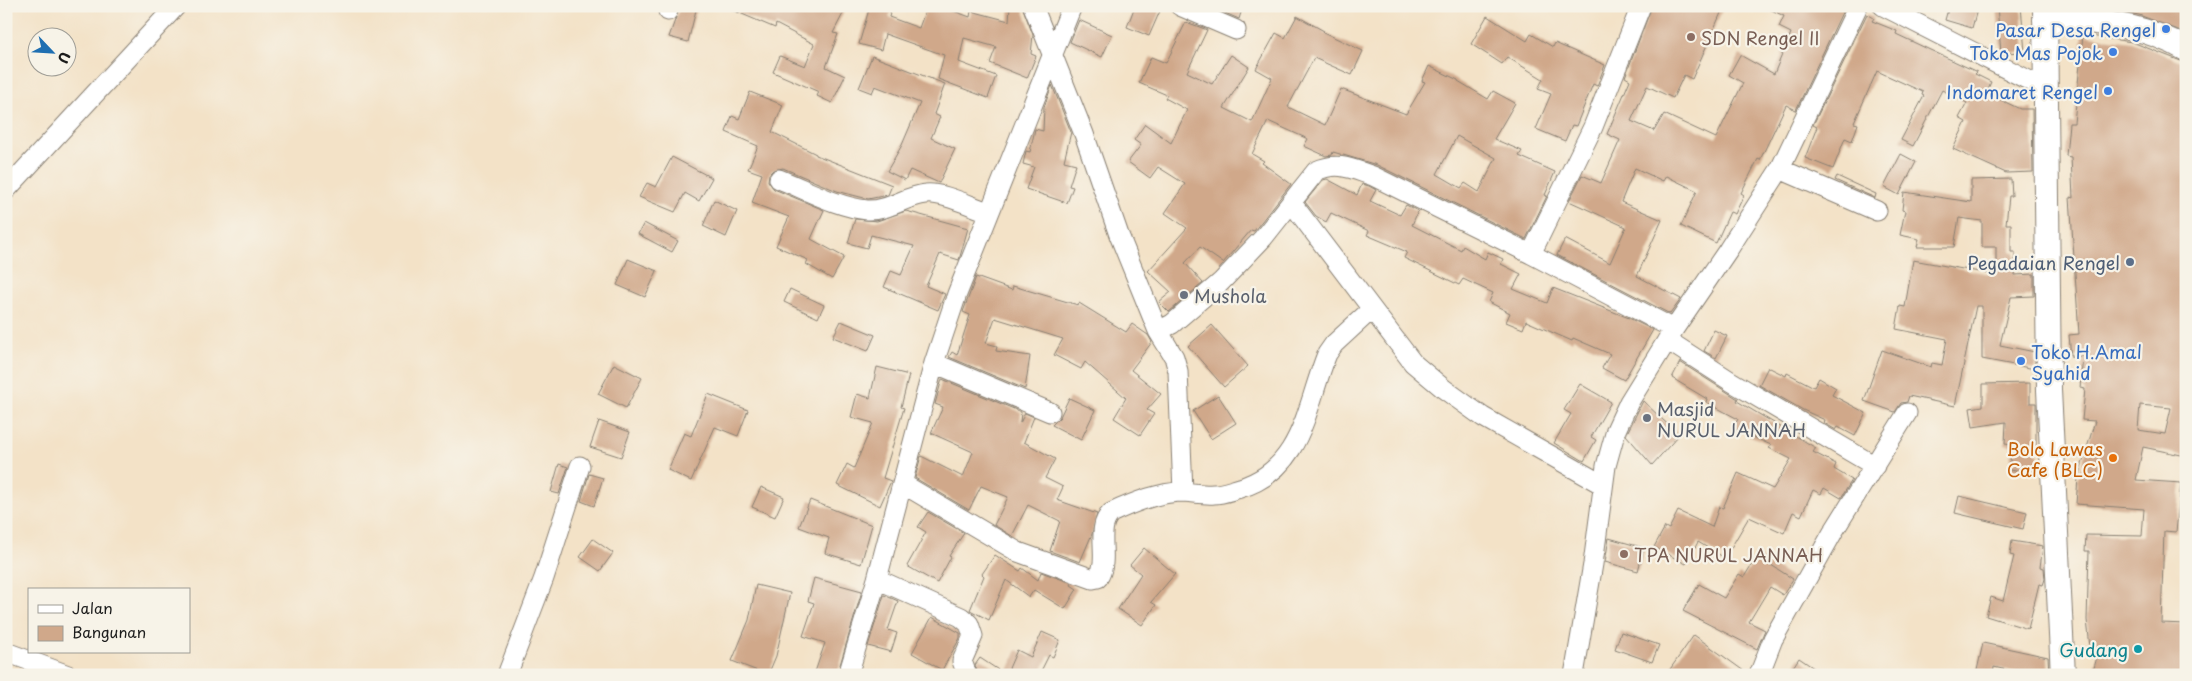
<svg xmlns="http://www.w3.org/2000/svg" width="2192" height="681" font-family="'Playpen Sans',sans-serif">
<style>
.building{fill:#d0a88a;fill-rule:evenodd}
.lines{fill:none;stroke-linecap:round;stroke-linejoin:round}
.minor-casing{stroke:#887f72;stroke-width:21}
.major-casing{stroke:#887f72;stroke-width:26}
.minor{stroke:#fff;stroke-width:19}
.major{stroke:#fff;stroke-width:24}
.shop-dot{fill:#3f7fe0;stroke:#f7f3e8;stroke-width:2}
.education-dot{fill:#8d6e63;stroke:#f7f3e8;stroke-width:2}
.service-dot{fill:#5c6f8a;stroke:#f7f3e8;stroke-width:2}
.worship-dot{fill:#6b7280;stroke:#f7f3e8;stroke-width:2}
.food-dot{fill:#e8710a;stroke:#f7f3e8;stroke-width:2}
.culture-dot{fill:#0f9aa8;stroke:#f7f3e8;stroke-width:2}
.labels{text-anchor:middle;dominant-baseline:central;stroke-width:4.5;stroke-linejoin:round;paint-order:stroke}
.shop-label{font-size:18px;fill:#366cbe;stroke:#f7f3e8;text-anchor:end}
.education-label{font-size:18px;fill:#785e54;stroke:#f7f3e8;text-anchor:start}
.service-label{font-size:18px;fill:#4e5e75;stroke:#f7f3e8;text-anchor:end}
.worship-label{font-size:18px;fill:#5b616d;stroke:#f7f3e8;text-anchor:start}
.food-label{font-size:18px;fill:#c56008;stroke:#f7f3e8;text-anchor:end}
.culture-label{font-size:18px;fill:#0d838f;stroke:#f7f3e8;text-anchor:end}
</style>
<rect width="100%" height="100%" fill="#f7f3e8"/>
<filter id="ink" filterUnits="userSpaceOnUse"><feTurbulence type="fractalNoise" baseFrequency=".02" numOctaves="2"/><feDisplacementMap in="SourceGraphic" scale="10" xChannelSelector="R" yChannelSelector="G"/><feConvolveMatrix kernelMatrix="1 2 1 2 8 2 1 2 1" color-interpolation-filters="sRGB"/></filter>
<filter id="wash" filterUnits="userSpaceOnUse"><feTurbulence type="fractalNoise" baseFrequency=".0096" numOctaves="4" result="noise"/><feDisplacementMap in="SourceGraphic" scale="20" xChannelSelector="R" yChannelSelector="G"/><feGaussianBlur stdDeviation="1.12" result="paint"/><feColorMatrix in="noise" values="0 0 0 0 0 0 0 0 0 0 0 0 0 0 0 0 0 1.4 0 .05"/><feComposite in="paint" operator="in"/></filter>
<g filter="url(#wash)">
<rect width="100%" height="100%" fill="#f3e2c7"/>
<g id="blocks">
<path class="building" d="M680,6H697L688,42L669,37Z
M723,6H847L833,33L838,34L826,67L845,76L832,103L817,96L819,92L773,72L780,56L805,66L814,44L776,24L775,28Z
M870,6H892L889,17L919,28L927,6H940L970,17L971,11L1009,21L1010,6H1022L1033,35L1031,54L1036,56L1027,78L990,63L996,47L964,38L959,62L996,76L988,98L938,79L944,55L885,34L881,50L859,44Z
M1135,6H1148L1160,11L1149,36L1127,27Z
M1209,6H1243L1239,19Z
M1652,6H1724L1692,79L1684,75L1673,98L1647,86L1631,121L1654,131L1664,114L1716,138L1743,83L1729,75L1740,55L1774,74L1791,33L1779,27L1784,16L1763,6H1845L1796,110L1786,105L1760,160L1758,159L1741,193L1744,195L1735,214L1730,212L1716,243L1681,226L1697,191L1666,176L1663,181L1635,168L1621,202L1662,220L1637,276L1681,299L1670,314L1557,255L1565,239L1610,263L1626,227L1569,201L1582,175L1601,183L1620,140L1607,134L1630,80L1625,77Z
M1949,6H1978L1972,28L1945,20Z
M1997,6H2021L2025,52L2001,53Z
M2065,6H2186V33L2139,15L2101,8Z
M1867,14L1874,18L1872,21L1897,31L1896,34L1977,72L1975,74L1991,82L1986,93L2020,109H2032L2033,172L2006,173L1953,149L1966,122L1959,118L1967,103L1942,90L1913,146L1901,140L1924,96L1922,95L1923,92L1877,71L1854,123L1858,124L1852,141L1845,138L1833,169L1805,158L1817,127L1813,125Z
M1297,16L1324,31L1323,32L1363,51L1352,75L1314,58L1288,107L1325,125L1341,89L1406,114L1425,82L1422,81L1429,66L1458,80V81L1488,99L1493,91L1515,103L1494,139L1522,151L1519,156L1555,172L1545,195L1547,196L1526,239L1377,165L1333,152L1332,155L1326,156L1304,146L1308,139L1268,121L1252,154L1264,161L1262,163L1291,184L1254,231L1251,230L1223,263L1200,247L1185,263L1203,283L1169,312L1159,302L1171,292L1148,271L1187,228L1165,213L1185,184L1158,167L1150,178L1128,162L1141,145L1134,140L1145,124L1171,143L1187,110L1165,98L1167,95L1139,83L1151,57L1166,63L1186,22L1197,26L1207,30L1187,72L1212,84L1231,55L1249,67L1224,108L1252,122L1272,78L1256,69L1276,33L1285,38ZM1457,136L1496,158L1479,192L1465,183L1461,188L1437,174Z
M1487,16L1527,41L1531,34L1553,47L1555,43L1605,65L1597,86L1593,84L1576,126L1572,125L1565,141L1536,129L1551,94L1538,89L1543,79L1507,57L1502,64L1471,44Z
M1079,20L1112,35L1102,57L1070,42Z
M2083,35L2132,42L2186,63V456L2143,447L2136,480L2181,483L2176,532L2164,531L2161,623L2186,624V675H2092L2099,650L2090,647L2087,620L2089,551H2085L2086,535L2142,536L2144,509L2076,504L2078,478L2095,421L2082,420L2085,389L2080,388L2083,356L2071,357L2069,335L2079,334L2070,197L2073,198L2071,157L2066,156L2069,123H2074ZM2140,405L2171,408L2165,434L2138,430Z
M872,56L945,84L934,114L940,117L931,138L955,149L939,183L910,170L905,180L887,171L902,145L920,103L875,86L872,93L859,88Z
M1052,85L1071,132L1064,161L1076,164L1069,186L1073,187L1067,203L1026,189L1034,167L1023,164L1026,151L1030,152L1035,129L1043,131L1044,107Z
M750,92L783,105L772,132L816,154V155L892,185L888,195L868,199L837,191L783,168L773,170L769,174L768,181L774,189L824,210L811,239L844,257L832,279L806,264L808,260L776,246L789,217L752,203L762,174L748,169L758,146L726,132L732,116L739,119Z
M1901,154L1916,162L1899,195L1884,187Z
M672,157L712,178L699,201L685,193L675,212L639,197L647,183L656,187Z
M1837,176L1876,194L1875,198L1835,180Z
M1327,179L1357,195L1362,184L1369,186L1376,190L1370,201L1400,215L1406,205L1418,211L1412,225L1461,250L1463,246L1485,259L1488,252L1503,259L1501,264L1521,274L1513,289L1547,303L1553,288L1629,318L1653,330L1624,380L1602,368L1610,354L1573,338L1572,341L1526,321L1523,329L1506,322L1510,313L1489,302L1493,293L1463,279L1459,285L1404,258L1407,252L1367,235L1369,231L1331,213L1326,222L1316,216L1305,202L1323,180Z
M2011,179L2012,196H2009L2006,224H2011V252H2015V275L2034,274V296L2011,297L2000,345L2035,352V369L1982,359V306H1976L1955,406L1909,396L1907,402L1901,403L1895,412L1864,401L1882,350L1931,367L1932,363L1942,365L1947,339L1896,329L1900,306L1905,307L1913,260L1996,275V247H1982V221L1959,218L1954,247H1917L1919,239L1900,235L1905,211L1902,210L1904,192L1971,202V180Z
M714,200L737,211L726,237L703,226Z
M906,211L968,228L959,260L940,254L926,286L945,294L938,310L884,287L891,271L901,275L914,246L871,235L867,248L848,243L855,219L877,221Z
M644,223L678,241L672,252L638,234Z
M628,259L657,271L645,297L617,285Z
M976,277L1012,290L1013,286L1078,305L1079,303L1126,332L1132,324L1148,335L1152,342L1131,370L1161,394L1147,410L1154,414L1140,435L1114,418L1126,398L1085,362L1081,369L1054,355L1063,339L995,318L986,343L997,346L996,351L1030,356L1025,389L949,357L952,352L957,355L970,315L963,312Z
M790,289L824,305L818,318L784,302Z
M841,321L875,335L868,351L833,337Z
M1212,325L1248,366L1224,387L1188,346Z
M1714,330L1727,336L1716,358L1704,351Z
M1680,362L1738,399L1737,401L1816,448L1813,452L1836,464L1834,469L1852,480L1841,498L1824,488L1821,494L1813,490L1801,516L1793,512L1784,533L1749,517L1725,558L1698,542L1686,564L1654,547L1665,527L1669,529L1678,511L1712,527L1719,507L1723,508L1738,473L1773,489L1791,459L1769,448L1771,445L1733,428L1738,419L1706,402L1707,399L1672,378Z
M614,364L642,378L626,408L598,394Z
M877,367L909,375L901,407L904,408L883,478L891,481L880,506L837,485L847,464L854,468L873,423L851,417L857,394L870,398Z
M1768,367L1786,376L1787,373L1814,387L1819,378L1836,388L1832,395L1866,413L1855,436L1838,427L1836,430L1824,423L1825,420L1803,410L1759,385Z
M942,379L1021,412L1020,423L1025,413L1034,417L1024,442L1055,459L1045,478L1063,487L1057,500L1097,514L1092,534L1080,562L1050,551L1060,521L1028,505L1012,536L994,525L1008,497L981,486L969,510L915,478L921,456L963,477L973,452L931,433L943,407L935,404Z
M2030,383V403H2036V453H2038L2039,461L2037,474L2009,470L2012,445L2005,444L2006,422L1973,427L1970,408L1983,406V384Z
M1580,384L1611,402L1591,437L1596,440L1584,461L1554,443L1571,414L1564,410Z
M708,394L748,410L738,436L715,427L691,481L668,470L684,433L691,436Z
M1218,395L1236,423L1211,439L1193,411Z
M1069,398L1095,410L1081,440L1052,425L1060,417Z
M1643,401L1679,435L1652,465L1626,435Z
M599,421L630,432L621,457L590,447Z
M559,464L568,467L559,494L551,492Z
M589,474L603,478L594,506L581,501Z
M761,487L784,497L775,517L752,507Z
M1959,496L2027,512L2023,529L1955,513Z
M810,500L872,525L861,564L825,553L829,538L799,527Z
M928,512L964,533L949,556L951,557L937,583L907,566L926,532L918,527Z
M1609,538L1644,548L1638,571L1605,562Z
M593,539L613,553L600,571L580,557Z
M2012,541L2043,546L2040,567L2044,568L2045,579L2043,585L2039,584L2028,629L1986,616L1991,597L2003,601L2014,556L2010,555Z
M1144,548L1175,574L1151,602L1156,605L1142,625L1118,609L1141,574L1130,565Z
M995,555L1020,571L1022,568L1038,580L1041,572L1072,583L1071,585L1077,589L1065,609L1034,590L1029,597L1006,580L989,620L970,610L984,576L982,574Z
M1757,556L1793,579L1783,595L1770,587L1749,622L1765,630L1757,649L1683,611L1699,584L1724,598L1739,574L1744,577Z
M814,578L862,591L837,675H814L825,643L803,636L814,603L808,601Z
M756,585L790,593L776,656L768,675L732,661L749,620Z
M884,595L898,601L888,630L897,633L891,652L868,646Z
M932,617L960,633V638L942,670L912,653Z
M1042,632L1060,640L1053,657L1049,655L1039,675H1006L1017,650L1031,657Z
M1621,632L1659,645L1652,662L1615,649Z
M1694,635L1748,674V675H1666Z
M1983,643L2048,657L2049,675H2028L1994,667L1993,675H1976Z
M980,658L1006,675H978L975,665Z
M1799,658L1824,675H1788Z"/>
</g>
</g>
<g filter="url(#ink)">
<use href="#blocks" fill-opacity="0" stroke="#887f72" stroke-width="1"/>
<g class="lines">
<defs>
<path id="minor" d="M1033,6L1084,134L1119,235L1158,331L1174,357L1178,371L1183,492
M1180,6L1236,30
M1883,6L2046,89
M668,11L669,6
M1780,169L1877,211
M779,179C807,190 837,207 867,210C889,211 905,196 926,194C943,192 972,207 989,212
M6,190L176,6
M1291,202L1413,363L1444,389L1483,417L1603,485
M1531,254L1593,127L1641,6
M1158,331L1172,324L1221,282L1263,238L1316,171C1338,161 1352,169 1373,176L1531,254L1674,329
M1667,340L1732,382L1875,466
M934,363L1050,412
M903,484L1018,552L1093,579L1098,578C1111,559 1094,529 1111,513C1132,503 1157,493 1180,492C1191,492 1203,495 1214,494C1223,494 1232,490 1240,488C1303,469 1306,406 1327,354L1334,344L1372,309
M877,579L961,617L969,624L973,636L962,661L967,675
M6,652L68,675
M507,675L544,578L580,466
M848,675L877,579L934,363L957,294L1072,6
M1574,675L1593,564L1606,466L1616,430L1629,402L1674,329L1728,250L1780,169L1858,6
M1759,675L1773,639L1833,532L1907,413"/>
<path id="major" d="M2045,6L2049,390L2063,675
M2045,20C2092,19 2145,24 2186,49"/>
</defs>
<use href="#minor" class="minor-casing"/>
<use href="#major" class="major-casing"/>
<use href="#minor" class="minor"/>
<use href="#major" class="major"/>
</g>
</g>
<g class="shop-dot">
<circle cx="2166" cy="29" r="5"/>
<circle cx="2113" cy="52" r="5"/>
<circle cx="2108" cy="91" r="5"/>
<circle cx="2021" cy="361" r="5"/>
</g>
<g class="education-dot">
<circle cx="1691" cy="37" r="5"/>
<circle cx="1624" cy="554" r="5"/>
</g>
<circle class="service-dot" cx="2130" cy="262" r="5"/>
<g class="worship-dot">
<circle cx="1184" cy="295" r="5"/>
<circle cx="1647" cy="418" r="5"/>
</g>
<circle class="food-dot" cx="2113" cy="458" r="5"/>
<circle class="culture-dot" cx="2138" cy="649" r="5"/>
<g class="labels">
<g class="shop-label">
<text x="2156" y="29">Pasar Desa Rengel</text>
<text x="2103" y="52">Toko Mas Pojok</text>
<text x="2098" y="91">Indomaret Rengel</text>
<text x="2031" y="351" text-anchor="start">Toko H.Amal<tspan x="2031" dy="21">Syahid</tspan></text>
</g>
<g class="education-label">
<text x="1701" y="37">SDN Rengel II</text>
<text x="1634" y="554">TPA NURUL JANNAH</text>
</g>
<g class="service-label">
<text x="2120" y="262">Pegadaian Rengel</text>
</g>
<g class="worship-label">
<text x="1194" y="295">Mushola</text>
<text x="1657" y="408">Masjid<tspan x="1657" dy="21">NURUL JANNAH</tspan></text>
</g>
<g class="food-label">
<text x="2103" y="448">Bolo Lawas<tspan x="2103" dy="21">Cafe (BLC)</tspan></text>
</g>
<g class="culture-label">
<text x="2128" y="649">Gudang</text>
</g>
</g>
<rect width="2192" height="681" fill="none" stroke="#f7f3e8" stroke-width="25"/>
<rect x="28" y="588" width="162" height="65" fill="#f7f3e8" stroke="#9f9d96"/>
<rect x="38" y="605" width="25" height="8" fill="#ffffff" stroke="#9f9d96"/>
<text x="72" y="614" font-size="15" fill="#1c1c1c">Jalan</text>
<rect x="38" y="626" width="25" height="15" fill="#d0a88a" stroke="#9f9d96"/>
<text x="72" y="638" font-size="15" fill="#1c1c1c">Bangunan</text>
<g transform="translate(52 52) rotate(115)"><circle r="24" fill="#f7f3e8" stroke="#9f9d96"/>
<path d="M0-4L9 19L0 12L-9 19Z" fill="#1f6fb2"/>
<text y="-8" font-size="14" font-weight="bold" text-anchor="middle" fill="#1c1c1c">U</text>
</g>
</svg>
